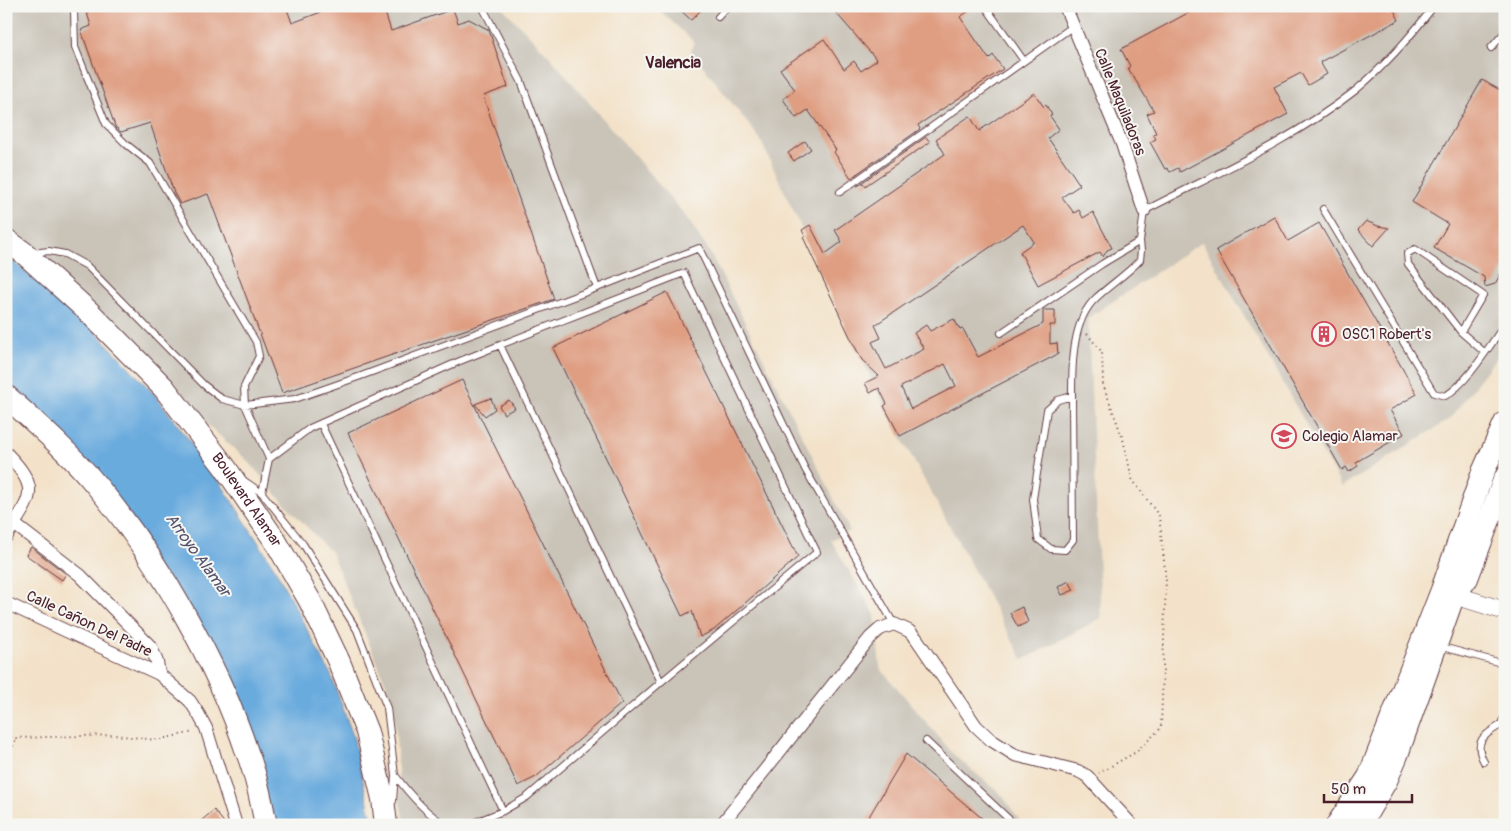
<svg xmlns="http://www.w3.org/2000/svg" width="1511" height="831" font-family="Pangolin,sans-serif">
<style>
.industrial{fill:#c9c3b8}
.water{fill:#6aabde;stroke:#5a6584}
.building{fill:#df9e82;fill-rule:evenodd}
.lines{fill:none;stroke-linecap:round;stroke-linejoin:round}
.lane-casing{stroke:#633c43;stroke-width:8}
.street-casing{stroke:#633c43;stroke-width:14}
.secondary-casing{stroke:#633c43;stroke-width:19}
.primary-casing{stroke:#633c43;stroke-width:22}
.highway-casing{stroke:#633c43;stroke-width:24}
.path{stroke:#633c43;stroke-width:2;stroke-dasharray:1 4;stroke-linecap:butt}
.lane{stroke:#fff;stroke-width:6}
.street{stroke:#fff;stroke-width:12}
.secondary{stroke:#fff;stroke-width:18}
.primary{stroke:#fff;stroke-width:20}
.highway{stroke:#fff;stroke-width:22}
.labels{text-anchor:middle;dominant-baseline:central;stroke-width:4;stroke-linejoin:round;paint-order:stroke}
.street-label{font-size:15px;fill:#4a1f2b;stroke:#f6f6f2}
.poi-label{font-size:15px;fill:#4a1f2b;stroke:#f6f6f2;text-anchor:start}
.neighbourhood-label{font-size:16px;font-weight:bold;fill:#4a1f2b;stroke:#f6f6f2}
.water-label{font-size:16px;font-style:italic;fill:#55506a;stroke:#f6f6f2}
</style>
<rect width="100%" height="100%" fill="#f6f6f2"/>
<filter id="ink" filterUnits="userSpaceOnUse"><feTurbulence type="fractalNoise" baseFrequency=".02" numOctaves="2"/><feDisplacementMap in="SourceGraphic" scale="10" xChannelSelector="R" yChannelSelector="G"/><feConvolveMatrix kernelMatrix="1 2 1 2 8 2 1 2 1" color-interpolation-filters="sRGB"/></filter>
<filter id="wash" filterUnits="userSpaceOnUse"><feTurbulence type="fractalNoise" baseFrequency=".0096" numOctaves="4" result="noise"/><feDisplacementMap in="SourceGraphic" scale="20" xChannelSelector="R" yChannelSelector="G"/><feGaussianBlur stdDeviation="1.12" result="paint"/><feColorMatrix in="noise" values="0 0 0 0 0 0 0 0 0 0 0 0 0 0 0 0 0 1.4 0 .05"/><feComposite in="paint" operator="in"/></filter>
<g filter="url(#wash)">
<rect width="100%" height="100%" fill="#f3e2c9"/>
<path class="industrial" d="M13,6H501L551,58L684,214L709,251L850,531L831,540L875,615L880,668L955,756L1002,795L1023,825H404L400,802L394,703L331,552L284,503L248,461L6,246V10Z
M655,6H1505V346L1450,419L1342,487L1202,242L1088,318L1101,618L1023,660L885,408L760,139L691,51L694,42Z"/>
<path class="water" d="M6,255L91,327L156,396L216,476L274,567L331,675L353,736L373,825H273L235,706L70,447L6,382Z"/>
<g id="blocks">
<path class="building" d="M85,6H286L292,23L337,6H383L391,31L453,9L458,23L469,19L489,30L508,87L483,96L554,299L282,393L208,194L180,204L174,193L150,123L121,132L115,126L81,30L91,26Z
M676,6H705L691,20Z
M830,6H976L960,17L989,59L993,55L1003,69L918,125L920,129L851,178L834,152L836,150L808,110L796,118L783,99L795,90L780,69L824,39L844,69L854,61L861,71L877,60Z
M1201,6H1392L1399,20L1320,62L1327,74L1308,85L1301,73L1274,87L1288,114L1180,172L1178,168L1170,172L1167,168L1165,169L1150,142L1156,139L1153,134L1156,133L1147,114L1154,111L1128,68L1130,66L1121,49Z
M1482,80L1505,93V266L1495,284L1485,287L1484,277L1434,248L1448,224L1412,202Z
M1034,93L1044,107L1046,105L1052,115L1050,116L1059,129L1048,138L1080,185L1062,197L1074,213L1079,210L1083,218L1093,212L1112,248L1107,250L1103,257L1100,252L1038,285L1020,252L1034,242L1023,225L875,325L881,338L872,342L886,369L924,349L914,333L926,325L930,331L954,319L960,330L963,329L978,357L1043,324V310H1055V325H1050V344L1057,343L1058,354L900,436L884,406L887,404L879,388L870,393L865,383L879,376L862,360L852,341L803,237L805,236L802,230L810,225L825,254L842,242L835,230L945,154L936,139L970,116L979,131ZM945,364L956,386L911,409L901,387Z
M926,137L930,142L865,186L863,183L857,186Z
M805,141L811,149L794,161L788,153Z
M1274,216L1288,241L1319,223L1417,394L1390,410L1404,434L1356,462L1358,466L1349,472L1346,467L1342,470L1216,250Z
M1366,221L1378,226L1389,228L1373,246L1358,230Z
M667,292L798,557L714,630L700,637L692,611L682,616L553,348Z
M462,380L622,703L536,777L518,786L348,433Z
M491,398L495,409L485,416L475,404Z
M509,400L515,408L504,414L499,406Z
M31,547L66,574L62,580L26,555Z
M1069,581L1074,590L1062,595L1058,587Z
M1022,607L1028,622L1018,627L1010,613Z
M906,754L990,825H864Z
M214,810L226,825H196Z"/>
</g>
</g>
<g filter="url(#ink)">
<use href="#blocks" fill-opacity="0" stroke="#633c43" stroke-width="1"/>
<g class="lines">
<defs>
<path id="lane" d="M77,6L74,11L75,47L106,124L126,144L150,163L256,342L259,356L244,387L245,405L269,459
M482,6L521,81L597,288L699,248L805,469L894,624
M987,9L1024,61
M718,17L728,6
M1491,48L1505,32
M840,192L1072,27
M1323,209L1434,393L1445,396C1467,384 1490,345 1505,324
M32,253L49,251L65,254L87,266L204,385L222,399L245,405L295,399L361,376L597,288
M1461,332L1483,295L1415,249L1407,254L1408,264L1461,332L1484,352
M1001,333L1102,264L1140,241L1144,211C1215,174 1293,140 1356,90C1386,65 1411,36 1434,6
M500,345L684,273L812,542L817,552L661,682
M1072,396L1058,400L1047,410L1033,499L1038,539L1051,549L1065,550L1073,540L1072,396C1072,365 1072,320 1096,298C1110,285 1127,274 1140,260L1141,251L1140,241
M321,424L503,811
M243,480L262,493L303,544L357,630L387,708L395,775L393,801
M262,493L269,459L310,428L460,361L500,345L661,682L527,797L503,811L468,825
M1446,648L1505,664
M926,741L1015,825
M1484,762C1472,740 1486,734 1504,723
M395,775C409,794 425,813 446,825"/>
<path id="street" d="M1065,6L1122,144L1144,211
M6,453C43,491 30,497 6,537
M14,524L80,575L151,647L157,662L159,674L190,701L199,715L206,728L236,825
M6,603L159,674
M1505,722V725
M721,825L870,638L880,629L894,624L909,631L916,638L976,726L991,740L1015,755L1078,771L1087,776L1132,825"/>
<path id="secondary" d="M1454,595L1505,611"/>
<path id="primary" d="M1361,825L1387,781L1398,755L1453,600"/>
<g id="highway">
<path id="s1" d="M6,240L24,253L89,312L164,388L224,466L276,542L310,601L339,662L367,732L383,799L386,825"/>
<path d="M6,396C38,425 70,453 97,486C158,559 217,662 247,752C256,775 261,800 266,825"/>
<path d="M1442,614L1446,606L1467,578L1505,478"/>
<path d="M1337,825L1369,777L1442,590L1483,472L1505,423"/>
</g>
</defs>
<use href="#lane" class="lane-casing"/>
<use href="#street" class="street-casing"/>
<use href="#secondary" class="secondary-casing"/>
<use href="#primary" class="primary-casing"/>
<use href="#highway" class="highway-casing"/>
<path class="path" d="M1087,334L1102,352L1103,384L1123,439L1132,479L1159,516L1166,579L1161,728L1136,752L1099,773
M6,735L16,738L115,735L156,740L194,732
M6,765L16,738"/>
<use href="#lane" class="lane"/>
<use href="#street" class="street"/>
<use href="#secondary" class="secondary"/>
<use href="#primary" class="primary"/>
<use href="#highway" class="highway"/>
</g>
</g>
<defs>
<symbol id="building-ring" viewBox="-11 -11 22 22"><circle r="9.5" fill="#f6f6f2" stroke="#d1495b" stroke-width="1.5"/><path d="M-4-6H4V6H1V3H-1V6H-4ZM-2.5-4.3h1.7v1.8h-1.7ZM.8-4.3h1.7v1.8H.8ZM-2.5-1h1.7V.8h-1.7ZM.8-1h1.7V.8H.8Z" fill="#d1495b"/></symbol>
<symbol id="school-ring" viewBox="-11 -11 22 22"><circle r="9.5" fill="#f6f6f2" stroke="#d1495b" stroke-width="1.5"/><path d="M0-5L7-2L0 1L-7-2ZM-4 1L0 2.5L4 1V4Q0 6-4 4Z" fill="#d1495b"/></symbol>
</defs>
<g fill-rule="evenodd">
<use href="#building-ring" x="1310" y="320" width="28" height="28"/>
<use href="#school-ring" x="1270" y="422" width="28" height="28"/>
</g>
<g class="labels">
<g class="street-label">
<text transform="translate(1120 102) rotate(68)">Calle Maquiladoras</text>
<text stroke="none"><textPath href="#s1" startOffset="356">Boulevard Alamar</textPath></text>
<text transform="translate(89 624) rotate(25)">Calle Cañon Del Padre</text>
</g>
<g class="poi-label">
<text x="1342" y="334">OSC1 Robert's</text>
<text x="1302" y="436">Colegio Alamar</text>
</g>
<g class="neighbourhood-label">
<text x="673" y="63">Valencia</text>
</g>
<g class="water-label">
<text transform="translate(198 555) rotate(54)">Arroyo Alamar</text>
</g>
</g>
<rect width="1511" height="831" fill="none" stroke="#f6f6f2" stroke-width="25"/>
<path d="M1324 794v8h88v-8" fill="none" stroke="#4a1f2b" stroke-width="2.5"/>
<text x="1331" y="794" font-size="15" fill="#4a1f2b" stroke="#f6f6f2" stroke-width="4" paint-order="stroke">50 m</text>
</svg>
